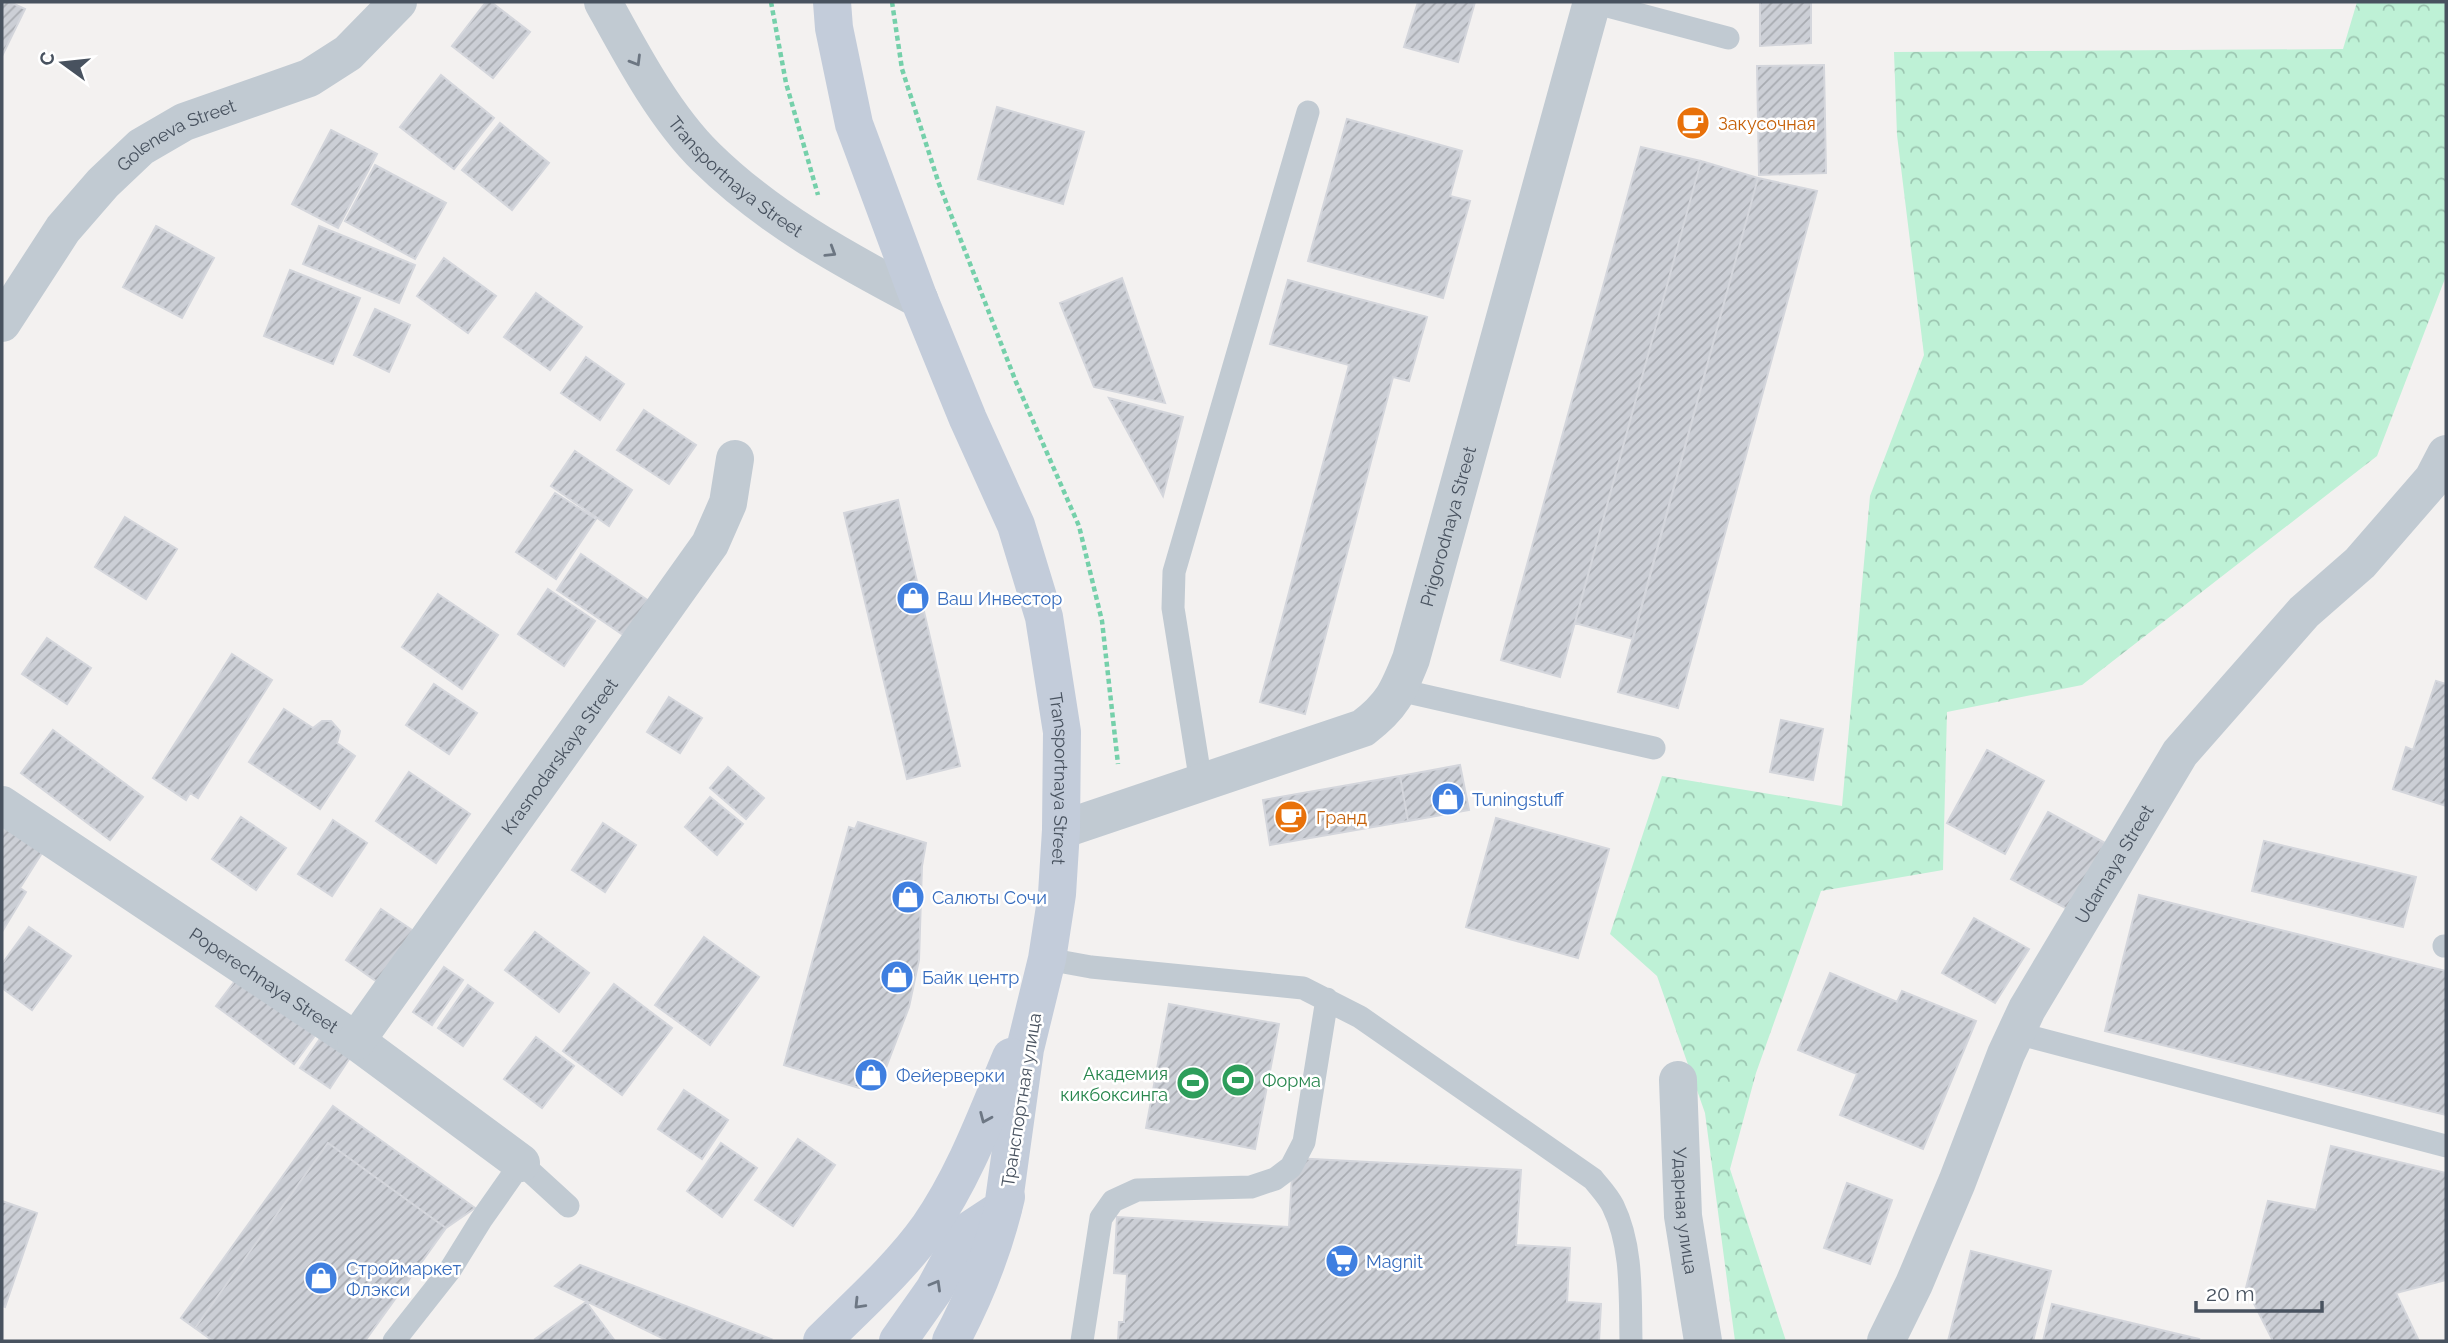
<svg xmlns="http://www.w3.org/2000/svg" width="2448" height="1343" font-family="Raleway,sans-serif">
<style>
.forest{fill:url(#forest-crowns)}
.building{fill:url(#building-hatch);stroke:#d4d6dc;stroke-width:2}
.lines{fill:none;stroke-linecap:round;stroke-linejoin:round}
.path{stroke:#75d0aa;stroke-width:4.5;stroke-dasharray:5 3.5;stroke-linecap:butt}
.service{stroke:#c1cad2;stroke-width:23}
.minor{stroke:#c1cad2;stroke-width:38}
.secondary{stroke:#c3ccda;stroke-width:38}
.oneway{stroke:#6c7682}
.oneway2{stroke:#6d7784}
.labels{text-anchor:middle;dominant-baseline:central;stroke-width:5;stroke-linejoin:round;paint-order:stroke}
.food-label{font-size:18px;fill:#c56008;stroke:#fff;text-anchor:start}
.street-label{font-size:18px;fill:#48525f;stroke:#fff}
.shop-label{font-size:18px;fill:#366cbe;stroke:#fff;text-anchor:start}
.leisure-label{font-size:18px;fill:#27864d;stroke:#fff;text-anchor:end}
</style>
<defs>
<pattern id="forest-crowns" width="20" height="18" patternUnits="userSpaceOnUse" patternTransform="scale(1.75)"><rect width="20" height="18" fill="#bef1d6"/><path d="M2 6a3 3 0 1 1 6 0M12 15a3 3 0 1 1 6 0" fill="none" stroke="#9cc6b1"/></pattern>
<pattern id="building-hatch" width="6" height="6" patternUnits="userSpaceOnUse" patternTransform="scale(1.75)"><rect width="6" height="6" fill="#cccfd6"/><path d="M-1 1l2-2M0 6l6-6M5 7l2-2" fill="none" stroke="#a8abb1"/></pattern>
</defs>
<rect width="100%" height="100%" fill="#f3f1f0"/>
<path class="forest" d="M2357,2H2446V276L2377,456L2082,685L1947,712L1943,870L1821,891L1756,1073L1730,1169L1786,1341H1735L1705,1113L1657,976L1610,934L1662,776L1842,806L1870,496L1924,355L1897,135L1894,52L2343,49Z"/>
<path class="building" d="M2,2H10L25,9L2,56Z
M486,2H491L530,32L493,78L452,46Z
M1418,2H1475L1458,62L1404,47Z
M1760,2H1811V43L1760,46Z
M1824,65L1826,173L1759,175L1757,66Z
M441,75L494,118L454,169L400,127Z
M997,107L1084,132L1063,204L978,179Z
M1347,119L1462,151L1450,196L1470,201L1443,298L1308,261Z
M500,123L549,163L512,210L462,170Z
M331,130L377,154L338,228L292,204Z
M1641,147L1701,161L1560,677L1501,660Z
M1701,161L1758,178L1633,639L1575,623Z
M375,165L446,203L415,259L345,221Z
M1758,178L1817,191L1678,708L1618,692Z
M156,226L214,258L182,318L123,287Z
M319,226L415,265L399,303L303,264Z
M444,258L496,296L468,333L417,296Z
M290,270L360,298L333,364L264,336Z
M1122,278L1165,403L1094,387L1060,303Z
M1288,280L1427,317L1409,381L1393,377L1305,714L1260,702L1349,365L1270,344Z
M536,293L582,327L550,370L504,337Z
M375,309L410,325L389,372L354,355Z
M586,357L624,384L600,420L561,393Z
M1109,398L1183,417L1163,496Z
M644,410L696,445L669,484L617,450Z
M575,451L632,490L609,526L551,486Z
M555,493L596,519L556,579L516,552Z
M898,500L960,766L907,779L844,513Z
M125,517L177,549L146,599L95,567Z
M581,554L659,608L635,643L557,590Z
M548,589L595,621L564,666L518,634Z
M438,594L498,635L462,689L402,647Z
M47,638L91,668L67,704L22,674Z
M232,654L272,680L198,798L190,793L186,800L153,778Z
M2436,681L2446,684V806L2393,789L2406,747L2413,750Z
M434,684L477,713L449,754L406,725Z
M669,697L702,718L680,753L647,732Z
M284,709L313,728L322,721H331L340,731L337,743L355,756L320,809L249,762Z
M1781,720L1823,729L1813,780L1770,772Z
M53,730L143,797L110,840L21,773Z
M1987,750L2044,781L2005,854L1947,823Z
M1460,765L1469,810L1408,821L1400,776Z
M728,767L764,798L746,819L710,788Z
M409,772L470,814L436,863L376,821Z
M1400,776L1408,821L1270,845L1263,800Z
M710,797L743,824L717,855L685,827Z
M2048,812L2105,843L2069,910L2011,879Z
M241,817L286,848L256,890L212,859Z
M1496,818L1609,849L1578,958L1466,927Z
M333,820L367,843L332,896L298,874Z
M9,821L47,845L20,888L26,892L2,932V833Z
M858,822L926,843L922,866L919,960L909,1007L879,1086L859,1088L784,1065L849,827L855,829Z
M603,823L636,845L605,892L572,870Z
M2264,841L2416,877L2403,927L2252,891Z
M2139,895L2446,971V1115L2105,1031Z
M381,909L418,934L383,986L346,960Z
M1974,918L2029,949L1995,1003L1942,973Z
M29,927L71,956L32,1010L2,988V964Z
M535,932L589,973L559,1012L505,970Z
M704,937L759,977L710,1045L655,1005Z
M444,967L463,980L432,1025L413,1012Z
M244,969L322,1026L294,1064L216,1006Z
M1830,973L1897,1002L1902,991L1976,1021L1923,1149L1840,1115L1857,1074L1798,1050Z
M614,984L672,1028L622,1095L563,1051Z
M468,985L493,1003L463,1046L438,1028Z
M1169,1004L1279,1024L1255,1149L1146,1128Z
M328,1027L357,1047L330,1088L300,1068Z
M536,1037L574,1066L542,1108L504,1079Z
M684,1090L728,1120L702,1159L658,1129Z
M333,1106L475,1208L446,1228L328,1143L195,1328L181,1318Z
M798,1139L835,1165L793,1226L755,1200Z
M328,1143L446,1228L365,1341H213L195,1328Z
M721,1143L757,1168L722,1217L687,1191Z
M2331,1146L2446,1173V1280L2396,1293L2419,1341H2273L2246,1288L2268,1201L2316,1210Z
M1293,1158L1521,1170L1516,1245L1570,1248L1567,1302L1601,1304L1599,1341H1118L1119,1322H1124L1127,1274L1114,1273L1117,1217L1289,1227Z
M1847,1183L1892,1200L1870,1264L1824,1248Z
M2,1201L37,1213L5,1307L2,1306Z
M1971,1251L2051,1271L2033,1341H1948Z
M580,1265L771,1339L767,1341H668L555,1286Z
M586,1302L615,1341H537L535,1339Z
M2052,1304L2199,1339L2198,1341H2043Z"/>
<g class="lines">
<path class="path" d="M771,2L786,83L818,195
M892,2L902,69L939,184L1016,382L1079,526L1102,621L1118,764"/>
<path class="service" d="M1592,2L1728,38
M1399,690L1654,748
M1201,783L1173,608L1174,572L1308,112
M2444,946H2446
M1047,959L1091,967L1303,988L1360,1017L1593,1179C1600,1188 1608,1196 1613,1206C1633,1247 1630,1296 1631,1341
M2016,1033L2446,1146
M394,1341L450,1270L481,1220L521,1163L568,1206
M1082,1341L1101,1218L1113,1201L1137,1190L1251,1187L1275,1179L1291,1167L1304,1142L1327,999"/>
<g class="minor">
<path id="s1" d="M603,2C631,53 664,116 706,157C768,218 843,259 919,299"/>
<path id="s2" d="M2,323L63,229L103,183L141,147L184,122L309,78L348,53L398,2"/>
<path id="s3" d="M2,805L356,1041L521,1163"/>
<path id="s4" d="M1061,830L1363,728C1392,706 1398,692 1411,659L1592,2"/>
<path id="s5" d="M356,1041L710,544L728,503L735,459"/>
<path id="s6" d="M1678,1080L1683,1216L1703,1341"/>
<path id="s7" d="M1886,1341L1914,1284L1957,1182L2006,1054L2027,1009L2180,753L2304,612L2360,563L2433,479L2446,454"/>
</g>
<g class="secondary">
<path id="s8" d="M832,2L834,28L854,124L919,299L968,419L1016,525L1044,617L1062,732L1061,830L1057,894L1047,959L1025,1049L1003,1208L965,1233L934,1290L898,1341"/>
<path d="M822,1341C858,1305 899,1269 929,1227C965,1175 987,1114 1011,1057"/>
<path d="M951,1341C976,1294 994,1249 1006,1197"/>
</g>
</g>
<defs><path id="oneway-chevron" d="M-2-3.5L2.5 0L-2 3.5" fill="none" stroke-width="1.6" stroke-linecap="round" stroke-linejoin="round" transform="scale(1.75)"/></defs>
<g class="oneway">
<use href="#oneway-chevron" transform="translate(636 61) rotate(59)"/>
<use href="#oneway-chevron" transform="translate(831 252) rotate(32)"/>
</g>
<g class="oneway2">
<use href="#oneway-chevron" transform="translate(985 1118) rotate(113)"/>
<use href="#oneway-chevron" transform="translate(936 1285) rotate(-60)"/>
<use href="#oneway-chevron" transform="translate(859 1304) rotate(134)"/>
</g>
<defs>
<symbol id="cafe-disc" viewBox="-11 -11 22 22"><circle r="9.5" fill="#e8710a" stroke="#fff"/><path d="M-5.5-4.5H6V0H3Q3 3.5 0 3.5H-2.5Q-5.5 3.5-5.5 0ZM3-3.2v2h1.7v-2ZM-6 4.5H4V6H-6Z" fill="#fff"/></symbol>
<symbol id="shop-disc" viewBox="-11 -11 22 22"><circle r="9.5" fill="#3f7fe0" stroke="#fff"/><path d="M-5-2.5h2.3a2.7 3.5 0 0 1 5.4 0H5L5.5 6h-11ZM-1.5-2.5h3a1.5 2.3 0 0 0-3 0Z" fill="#fff"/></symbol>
<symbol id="stadium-disc" viewBox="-11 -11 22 22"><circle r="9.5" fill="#2e9e5b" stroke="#fff"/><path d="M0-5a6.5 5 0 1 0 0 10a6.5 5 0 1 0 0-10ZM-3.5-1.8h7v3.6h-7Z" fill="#fff"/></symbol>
<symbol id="supermarket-disc" viewBox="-11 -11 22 22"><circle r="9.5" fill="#3f7fe0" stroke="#fff"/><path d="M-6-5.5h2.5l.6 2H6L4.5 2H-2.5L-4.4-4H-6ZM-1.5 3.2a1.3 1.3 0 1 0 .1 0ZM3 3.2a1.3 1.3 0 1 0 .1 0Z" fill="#fff"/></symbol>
</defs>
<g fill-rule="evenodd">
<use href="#cafe-disc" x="1674" y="104" width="38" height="38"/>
<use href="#shop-disc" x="894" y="579" width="38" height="38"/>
<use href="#shop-disc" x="1429" y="780" width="38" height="38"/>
<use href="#cafe-disc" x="1272" y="798" width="38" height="38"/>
<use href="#shop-disc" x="889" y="878" width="38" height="38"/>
<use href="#shop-disc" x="878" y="958" width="38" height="38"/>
<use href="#shop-disc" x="852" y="1056" width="38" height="38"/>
<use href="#stadium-disc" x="1219" y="1061" width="38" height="38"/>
<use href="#stadium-disc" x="1174" y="1064" width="38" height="38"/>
<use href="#supermarket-disc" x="1323" y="1242" width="38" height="38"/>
<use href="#shop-disc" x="302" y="1259" width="38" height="38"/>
</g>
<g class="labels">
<g class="food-label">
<text x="1718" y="123">Закусочная</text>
<text x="1316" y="817">Гранд</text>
</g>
<g class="street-label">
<text stroke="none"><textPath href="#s2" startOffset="262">Goleneva Street</textPath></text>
<text stroke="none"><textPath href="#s1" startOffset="222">Transportnaya Street</textPath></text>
<text stroke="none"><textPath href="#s4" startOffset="542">Prigorodnaya Street</textPath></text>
<text stroke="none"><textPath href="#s5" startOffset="350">Krasnodarskaya Street</textPath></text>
<text stroke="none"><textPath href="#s8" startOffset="816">Transportnaya Street</textPath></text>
<text stroke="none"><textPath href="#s7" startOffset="530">Udarnaya Street</textPath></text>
<text stroke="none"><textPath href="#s3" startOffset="315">Poperechnaya Street</textPath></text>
<text transform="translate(1021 1100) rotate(-81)">Транспортная улица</text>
<text stroke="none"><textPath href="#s6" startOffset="131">Ударная улица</textPath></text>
</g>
<g class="shop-label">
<text x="937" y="598">Ваш Инвестор</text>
<text x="1472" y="799">Tuningstuff</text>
<text x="932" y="897">Салюты Сочи</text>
<text x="922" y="977">Байк центр</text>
<text x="896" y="1075">Фейерверки</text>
<text x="1366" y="1261">Magnit</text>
<text x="346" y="1268">Строймаркет<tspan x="346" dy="21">Флэкси</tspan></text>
</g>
<g class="leisure-label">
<text x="1168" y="1073">Академия<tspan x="1168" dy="21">кикбоксинга</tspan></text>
<text x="1262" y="1080" text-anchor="start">Форма</text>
</g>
</g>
<rect width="2448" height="1343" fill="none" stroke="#48525f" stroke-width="7"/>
<g transform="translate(63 63) rotate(285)" stroke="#ffffff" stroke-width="5" paint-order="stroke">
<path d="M0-5L12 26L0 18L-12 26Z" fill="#48525f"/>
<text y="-10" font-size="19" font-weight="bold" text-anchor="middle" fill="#48525f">С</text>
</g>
<path d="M2196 1301v10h126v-10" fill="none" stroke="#48525f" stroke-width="3.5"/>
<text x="2206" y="1301" font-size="21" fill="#48525f" stroke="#ffffff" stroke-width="5" paint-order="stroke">20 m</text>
</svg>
